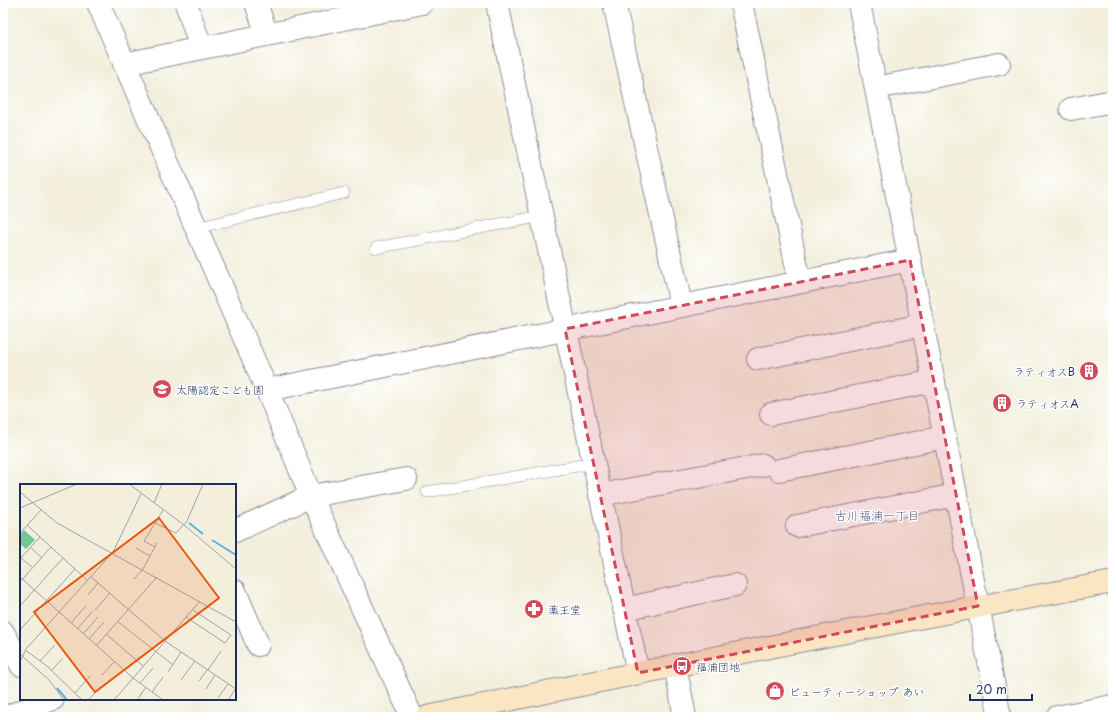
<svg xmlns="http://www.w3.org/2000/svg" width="1116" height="720" font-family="'Playpen Sans','Klee One',sans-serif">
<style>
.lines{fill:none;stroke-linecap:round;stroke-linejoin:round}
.lane-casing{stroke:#878f9d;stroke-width:12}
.street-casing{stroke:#878f9d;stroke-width:24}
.secondary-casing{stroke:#878f9d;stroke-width:24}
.lane{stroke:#fff;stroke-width:11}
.street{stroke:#fff;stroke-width:22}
.secondary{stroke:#fbe6c4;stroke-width:22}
.marked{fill:#d1495b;fill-opacity:0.2;stroke:#d1495b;stroke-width:3;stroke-dasharray:8 5;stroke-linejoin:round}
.labels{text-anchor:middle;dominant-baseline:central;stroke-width:3;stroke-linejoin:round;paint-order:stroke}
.poi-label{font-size:11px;fill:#1b2f5e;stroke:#fff;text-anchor:start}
.neighbourhood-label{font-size:12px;fill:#4f5988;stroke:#fff}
.inset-river{fill:none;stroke:#5bb4d8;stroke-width:2}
.inset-road{fill:none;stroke:#9da2aa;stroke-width:1}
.view{fill:#e8590c;fill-opacity:0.15;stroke:#e8590c;stroke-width:2}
.inset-edge{fill:none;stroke:#1b2f5e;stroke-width:2}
</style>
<rect width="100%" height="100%" fill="#fff"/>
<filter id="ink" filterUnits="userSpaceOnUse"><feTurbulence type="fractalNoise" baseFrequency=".025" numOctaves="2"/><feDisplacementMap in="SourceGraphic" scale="8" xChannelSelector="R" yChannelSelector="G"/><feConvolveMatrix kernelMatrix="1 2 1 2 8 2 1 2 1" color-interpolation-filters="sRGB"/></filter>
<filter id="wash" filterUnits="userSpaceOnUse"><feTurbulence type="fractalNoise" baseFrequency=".012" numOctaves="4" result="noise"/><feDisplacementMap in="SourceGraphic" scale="16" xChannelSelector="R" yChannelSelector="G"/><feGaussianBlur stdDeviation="0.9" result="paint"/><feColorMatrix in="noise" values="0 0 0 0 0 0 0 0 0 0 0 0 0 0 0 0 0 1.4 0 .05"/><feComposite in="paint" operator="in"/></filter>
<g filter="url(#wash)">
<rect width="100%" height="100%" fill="#f3efdc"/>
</g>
<g filter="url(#ink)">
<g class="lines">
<defs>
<path id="lane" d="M196,228L344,193
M376,248L542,216
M427,492L594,463"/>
<path id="street" d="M98,3L267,390L311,496L412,717
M186,3L201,48
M256,3L267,35
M497,3L638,673
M614,3L681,305
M741,3L800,282
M859,3L1000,717
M124,64L422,3
M876,88L999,64
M1071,109L1113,101
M758,359L922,325
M267,390L910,260
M771,414L934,381
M779,470L945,437
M600,495L763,465
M797,526L956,495
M235,531L311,496L406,479
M235,591L258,645
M624,609L735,585
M3,632L21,665
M675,665L685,717
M6,717L53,699
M1057,717L1113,706"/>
<path id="secondary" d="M427,717C655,669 884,623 1113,582"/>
</defs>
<use href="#lane" class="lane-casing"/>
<use href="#street" class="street-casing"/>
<use href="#secondary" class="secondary-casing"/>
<use href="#lane" class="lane"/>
<use href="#street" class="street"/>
<use href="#secondary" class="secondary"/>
</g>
</g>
<path class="marked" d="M910,260L978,606L638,673L565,329Z"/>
<defs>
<symbol id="building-disc" viewBox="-11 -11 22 22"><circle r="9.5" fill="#d1495b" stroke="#fff"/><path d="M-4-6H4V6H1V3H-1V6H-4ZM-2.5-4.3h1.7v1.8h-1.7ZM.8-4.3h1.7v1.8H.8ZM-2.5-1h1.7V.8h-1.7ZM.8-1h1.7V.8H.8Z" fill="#fff"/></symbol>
<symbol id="school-disc" viewBox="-11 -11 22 22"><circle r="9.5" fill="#d1495b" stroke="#fff"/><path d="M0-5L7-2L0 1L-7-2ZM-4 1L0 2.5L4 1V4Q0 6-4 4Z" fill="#fff"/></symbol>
<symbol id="pharmacy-disc" viewBox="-11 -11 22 22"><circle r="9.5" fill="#d1495b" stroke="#fff"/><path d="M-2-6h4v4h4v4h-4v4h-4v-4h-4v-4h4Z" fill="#fff"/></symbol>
<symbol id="bus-disc" viewBox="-11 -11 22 22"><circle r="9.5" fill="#d1495b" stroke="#fff"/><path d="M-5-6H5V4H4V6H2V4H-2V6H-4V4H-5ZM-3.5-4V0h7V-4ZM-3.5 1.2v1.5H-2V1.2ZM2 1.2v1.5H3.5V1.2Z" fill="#fff"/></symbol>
<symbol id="shop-disc" viewBox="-11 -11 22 22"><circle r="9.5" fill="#d1495b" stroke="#fff"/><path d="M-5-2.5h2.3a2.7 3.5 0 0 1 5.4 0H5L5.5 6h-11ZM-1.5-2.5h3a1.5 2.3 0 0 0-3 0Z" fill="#fff"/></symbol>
</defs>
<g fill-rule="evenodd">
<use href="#building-disc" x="1078" y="360" width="22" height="22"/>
<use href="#school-disc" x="151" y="378" width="22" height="22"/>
<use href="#building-disc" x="991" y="392" width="22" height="22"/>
<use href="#pharmacy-disc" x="523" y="598" width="22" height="22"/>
<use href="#bus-disc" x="671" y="655" width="22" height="22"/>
<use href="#shop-disc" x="764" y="680" width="22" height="22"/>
</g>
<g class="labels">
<g class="poi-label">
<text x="1075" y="371" text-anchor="end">ラティオスB</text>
<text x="176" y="389">太陽認定こども園</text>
<text x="1016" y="403">ラティオスA</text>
<text x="548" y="609">薬王堂</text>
<text x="696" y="666">福浦団地</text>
<text x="789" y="691">ビューティーショップ あい</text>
</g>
<g class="neighbourhood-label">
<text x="877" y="515">古川福浦一丁目</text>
</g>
</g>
<g transform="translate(20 484)">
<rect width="216" height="216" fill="#f3efdc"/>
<path d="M4,46L15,56L6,65L0,60V51Z" fill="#70cb92"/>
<path class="inset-river" d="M169,39L183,50M192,56L216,71M37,204L47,216"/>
<path class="inset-road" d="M109,0L164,41L216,85M0,8L37,39L216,138M134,19L142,0M0,24L57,0M135,39L156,49L167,37L183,0M7,41L68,97M0,49L21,26M10,63L22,74M135,63L124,57L143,26M116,64L130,72M1,74L13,84M0,75L20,53M0,93L113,194L143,216M71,93L145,157L216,205M114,95L123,85L137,59M0,98L31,63M68,111L78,99M0,122L43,74M75,126L90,109M166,133L205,159L211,151L173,126M97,137L153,181M51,139L66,122M57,145L73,127M0,146L55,85M63,150L78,133M86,150L123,182M69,155L84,138M76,162L137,93M5,166L27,182L62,216M0,170L29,196L44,216M20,177L35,161M0,178L6,165L93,68L121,10M188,186L201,167M31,187L43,174M148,188L161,168M82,191L94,178M161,196L175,177M179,197L187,186M120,199L133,184M186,205L195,191M132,208L143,193M55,209L70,192M198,214L208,200M68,216L77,207M94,216L180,117M117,216L126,203M208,216L216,204"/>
<path class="view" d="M139,34L199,114L75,208L14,128Z"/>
<rect width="216" height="216" class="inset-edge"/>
</g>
<rect width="1116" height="720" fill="none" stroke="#fff" stroke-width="16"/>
<path d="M970 694v6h62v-6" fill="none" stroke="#1b2f5e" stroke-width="2"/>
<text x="976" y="694" font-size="12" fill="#1b2f5e" stroke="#ffffff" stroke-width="3" paint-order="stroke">20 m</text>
</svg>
